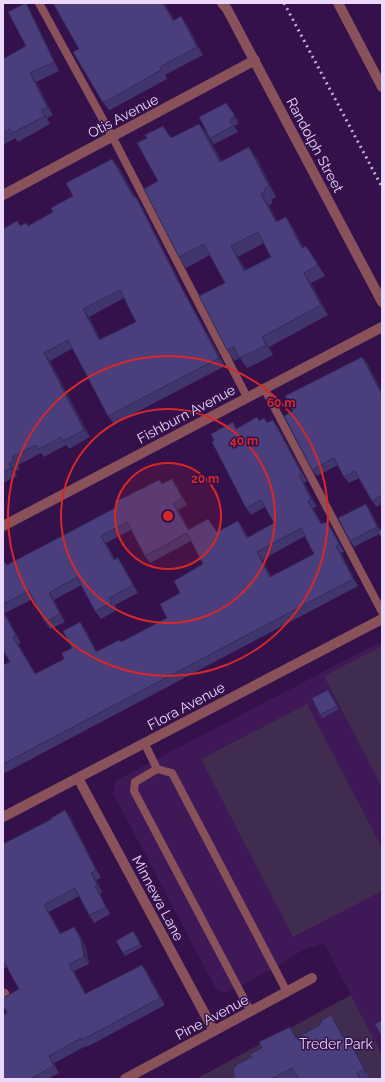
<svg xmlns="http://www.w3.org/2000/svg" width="385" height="1082" font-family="Raleway,sans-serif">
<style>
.built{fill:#3f1858}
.green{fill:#402c4f}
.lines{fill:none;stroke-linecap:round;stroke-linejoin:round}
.service{stroke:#89515a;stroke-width:8}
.minor{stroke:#89515a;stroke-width:10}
.tertiary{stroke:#89515a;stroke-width:10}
.rail{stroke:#c3acd4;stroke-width:3;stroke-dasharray:2 4;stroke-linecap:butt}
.wall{fill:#40356c;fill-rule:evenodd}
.shaded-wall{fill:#342b58}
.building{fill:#4a3e7d;stroke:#342b58;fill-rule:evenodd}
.ring{fill:none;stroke:#d62828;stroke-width:2}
.labels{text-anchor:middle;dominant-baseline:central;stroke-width:3;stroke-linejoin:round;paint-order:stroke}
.street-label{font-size:14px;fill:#ebd8fb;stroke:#34114a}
.park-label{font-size:14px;fill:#e9d4fa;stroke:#34114a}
.centre{fill:#d62828;stroke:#34114a;stroke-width:2}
.ring-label{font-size:12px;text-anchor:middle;font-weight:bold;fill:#d62828;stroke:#34114a;stroke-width:3;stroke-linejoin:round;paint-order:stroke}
</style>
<rect width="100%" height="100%" fill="#34114a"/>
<path class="built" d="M382,641V1055L324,943L301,951L280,965L226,993L216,989L113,793L115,781Z"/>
<path class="green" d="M382,646V787L324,676Z
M307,704L382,848V891L293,937L201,759Z
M351,995L382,1055V1079H196Z"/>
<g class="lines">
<path class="service" d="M39,3L113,138L247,397
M264,388L382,612
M145,744L157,769
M3,995L5,993
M251,1012L134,791L135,782L157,769L172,773L287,992"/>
<path class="minor" d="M3,526L382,327
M78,778L214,1031
M3,817L382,619
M125,1079L312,978"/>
<path class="tertiary" d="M222,3L227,9L382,302
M338,3L382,87
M3,195L255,60"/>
<path class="rail" d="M284,3L382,187"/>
</g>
<path class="wall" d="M53,3H164L174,20L187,25L203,55L165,75L167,79L110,110L108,109L102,101L79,49Z
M31,12L59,71L36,82L53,115L47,118L50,124L18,142L15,138L3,145V59L26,46Z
M226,103L238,120V124L234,126L238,132L214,144L210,138Z
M199,124L207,134L222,162L257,158L276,197L271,200L273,203L269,205L277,222L286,217L293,228L303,247L313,257L325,276L311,283L328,315L269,347L273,355L258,363L247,368L240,358L234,361L227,350L225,283L210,255L186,268L179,257L171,138ZM264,243L271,257L246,270L238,257Z
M112,159L118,166L135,197L141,205L184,291L225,366L114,424L108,416L73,348L50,361L90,437L69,449L66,445L44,457L41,453L18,465L20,469L15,471L17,476L3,483V229L17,221L21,226L26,223L28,226L53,212L73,196ZM124,298L136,322L100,339L89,317Z
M362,357L367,363L382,392V504L377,507L372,501L359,478L349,483L344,477L338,465L317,476L312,470L293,411Z
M264,418L268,423L278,427L307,481L304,483L317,507L313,508L322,524L332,529L344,552L341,553L358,586L3,774V665L10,662L3,650V560L7,565L172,479L177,486L187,505L178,510L189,530L217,532L243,528L248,537L274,523L265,507L251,515L246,508L237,428L259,420ZM131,530L145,556L150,563L191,541L203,564L180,593L167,618L121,642L97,652L85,629L80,622L72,648L64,659L36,674L18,644L21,643L5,613L33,599L45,622L50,629L65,622L54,600L81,585L95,611L101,619L117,610L115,605L138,593L123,565L115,559L106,543ZM305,536L314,554L271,576L262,560Z
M366,504L370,510L380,530L379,534L354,547L350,541Z
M328,690L339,709L323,718L320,715Z
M65,810L70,817L101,878L96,880L102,892L100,894L110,914L94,923L89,915L79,896L49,912L61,934L74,927L79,934L86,947L89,964L74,971L86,994L142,965L147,972L165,1005L87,1047L86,1046L54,1063L59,1073L48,1079H3L7,1013L19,989L7,967L3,969V844L52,819Z
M136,934L142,947L125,956L123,953Z
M338,1025L346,1038L354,1047L371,1079H235L297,1038Z"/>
<path class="shaded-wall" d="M26,3L31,12L59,71L54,62Z
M163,3H164L178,29L173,21Z
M181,16L187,25L203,55L197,47Z
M30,73L36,82L53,115L47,107Z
M41,110L47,118L50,124L45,116Z
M234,114L238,120V124L234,118Z
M199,124L207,134L228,173L220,162Z
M249,147L257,158L276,197L269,186Z
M112,159L118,166L140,206L129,189Z
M261,194L269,205L283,233L276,222Z
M136,197L141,205L184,291L225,366L219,358L179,283Z
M286,217L293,228L309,259L302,248Z
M231,246L238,257L252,281L244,271Z
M304,273L311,283L328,315L321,305Z
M83,309L89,317L105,348L99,340Z
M262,337L269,347L273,355L266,345Z
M44,353L50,361L90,437L84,430Z
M362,357L367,363L382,392V395Z
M273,420L278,427L307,481L302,474Z
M9,463L15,471L17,476L11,468Z
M299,475L304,483L317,507L311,499Z
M172,479L177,486L187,505L182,498Z
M308,501L313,508L326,532L321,524Z
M173,503L178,510L193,538L188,530Z
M366,504L370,510L381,533L377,527Z
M238,521L243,528L252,545L247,538Z
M327,522L332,529L344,552L339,544Z
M101,536L106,543L119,567L114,560Z
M336,546L341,553L358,586L353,579Z
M257,552L262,560L275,584L270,577Z
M118,558L123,565L138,593L133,585Z
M49,593L54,600L65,622L60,614Z
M3,610L5,613L21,643L16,636L3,611Z
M80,622L85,629L101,659L96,652Z
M13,637L18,644L40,682L35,674Z
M65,810L70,817L101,878L96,870Z
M91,873L96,880L102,892L97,885Z
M95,886L100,894L110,914L106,907Z
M44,905L49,912L65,941L60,934Z
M74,927L79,934L86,947L89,964L84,957Z
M69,964L74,971L90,1001L85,994Z
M142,965L147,972L165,1005L160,998Z
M331,1015L338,1025L352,1049L344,1039Z
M290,1027L297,1037L303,1049L296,1038Z
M347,1037L354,1047L371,1079L364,1069Z
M49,1056L54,1063L59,1073L54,1066Z"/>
<path class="building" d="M26,3L54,62L30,73L47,107L41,110L45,116L12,133L10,129L3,133V59L26,46L8,12Z
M53,3H77L78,4L80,3H163L173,21L181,16L197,47L160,67L161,70L105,102L102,101L73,52L79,49Z
M226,103L234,114V118L230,120L233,126L210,138L199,117Z
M199,124L220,162L249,147L269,186L264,189L265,192L261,194L276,222L286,217L302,248L306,246L318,265L304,273L321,305L262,337L266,345L251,353L239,358L234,347L227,350L199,296L225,283L204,244L179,257L144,189L158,181L137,143L147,138L145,135L163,126L171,138ZM258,232L271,257L244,271L231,246Z
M112,159L129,189L134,198L136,197L179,283L219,358L108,416L68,340L44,353L84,430L63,441L61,437L39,449L36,445L12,457L14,461L9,463L11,468L3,472V229L17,221L20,226L26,223L28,226L53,212L51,208L73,196L66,183ZM120,290L136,322L99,340L83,309Z
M362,357L382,395V495L372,501L355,471L344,477L334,458L312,470L284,416L293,411L285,396Z
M257,417L259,421L264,418L267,423L273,420L302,474L299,475L311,499L308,501L321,524L327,522L339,544L336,546L353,579L3,764V665L10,662L3,650V611L16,636L13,637L35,674L64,659L62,653L72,648L63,631L80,622L96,652L119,640L121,642L167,618L160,604L180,593L174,581L203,564L187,533L145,556L127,522L101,536L114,560L118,558L133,585L109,598L112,603L95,611L77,577L49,593L60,614L45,622L29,591L3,604V560L7,565L117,507L115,502L159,480L162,484L172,479L182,498L173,503L188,530L208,519L217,532L238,521L247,538L274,523L261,500L246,508L212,442L214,441L211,434L233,422L236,429ZM301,528L314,554L270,577L257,552Z
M366,504L377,527L350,541L338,518Z
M382,529V539L377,531Z
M328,690L337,706L320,715L312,698Z
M65,810L96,870L91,873L97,885L95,886L106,907L89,915L75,888L44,905L60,934L74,927L81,940L84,957L69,964L85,994L142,965L160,998L82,1040L81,1038L49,1056L54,1066L30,1079H11V1078L8,1079H3V1015L7,1013L3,1005V998L19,989L3,960V844L52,819L51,818Z
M133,931L140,944L123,953L116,941Z
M331,1015L344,1039L347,1037L364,1069L357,1073L360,1079H299L292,1068L271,1079H235L233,1070L236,1065L252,1057L250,1054L262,1048L259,1042L290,1027L296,1038L320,1025L322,1020Z
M382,1020V1037L375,1024Z"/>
<circle cx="168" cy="516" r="53" fill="#d62828" fill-opacity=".12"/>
<g class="ring">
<circle cx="168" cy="516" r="53"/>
<circle cx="168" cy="516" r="107"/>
<circle cx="168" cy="516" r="160"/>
</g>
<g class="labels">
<g class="street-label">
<text transform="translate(123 116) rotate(-28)">Otis Avenue</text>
<text transform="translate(315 145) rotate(62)">Randolph Street</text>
<text transform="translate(186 414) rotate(-28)">Fishburn Avenue</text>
<text transform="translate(186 706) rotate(-28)">Flora Avenue</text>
<text transform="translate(158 898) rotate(62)">Minnewa Lane</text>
<text transform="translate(212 1017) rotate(-28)">Pine Avenue</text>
</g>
<g class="park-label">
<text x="336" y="1044">Treder Park</text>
</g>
</g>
<circle cx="168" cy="516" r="6" class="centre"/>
<g class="ring-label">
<text x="281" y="407">60 m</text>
<text x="244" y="445">40 m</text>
<text x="205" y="483">20 m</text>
</g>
<rect width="385" height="1082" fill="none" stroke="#ebd8fb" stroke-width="8"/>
</svg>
